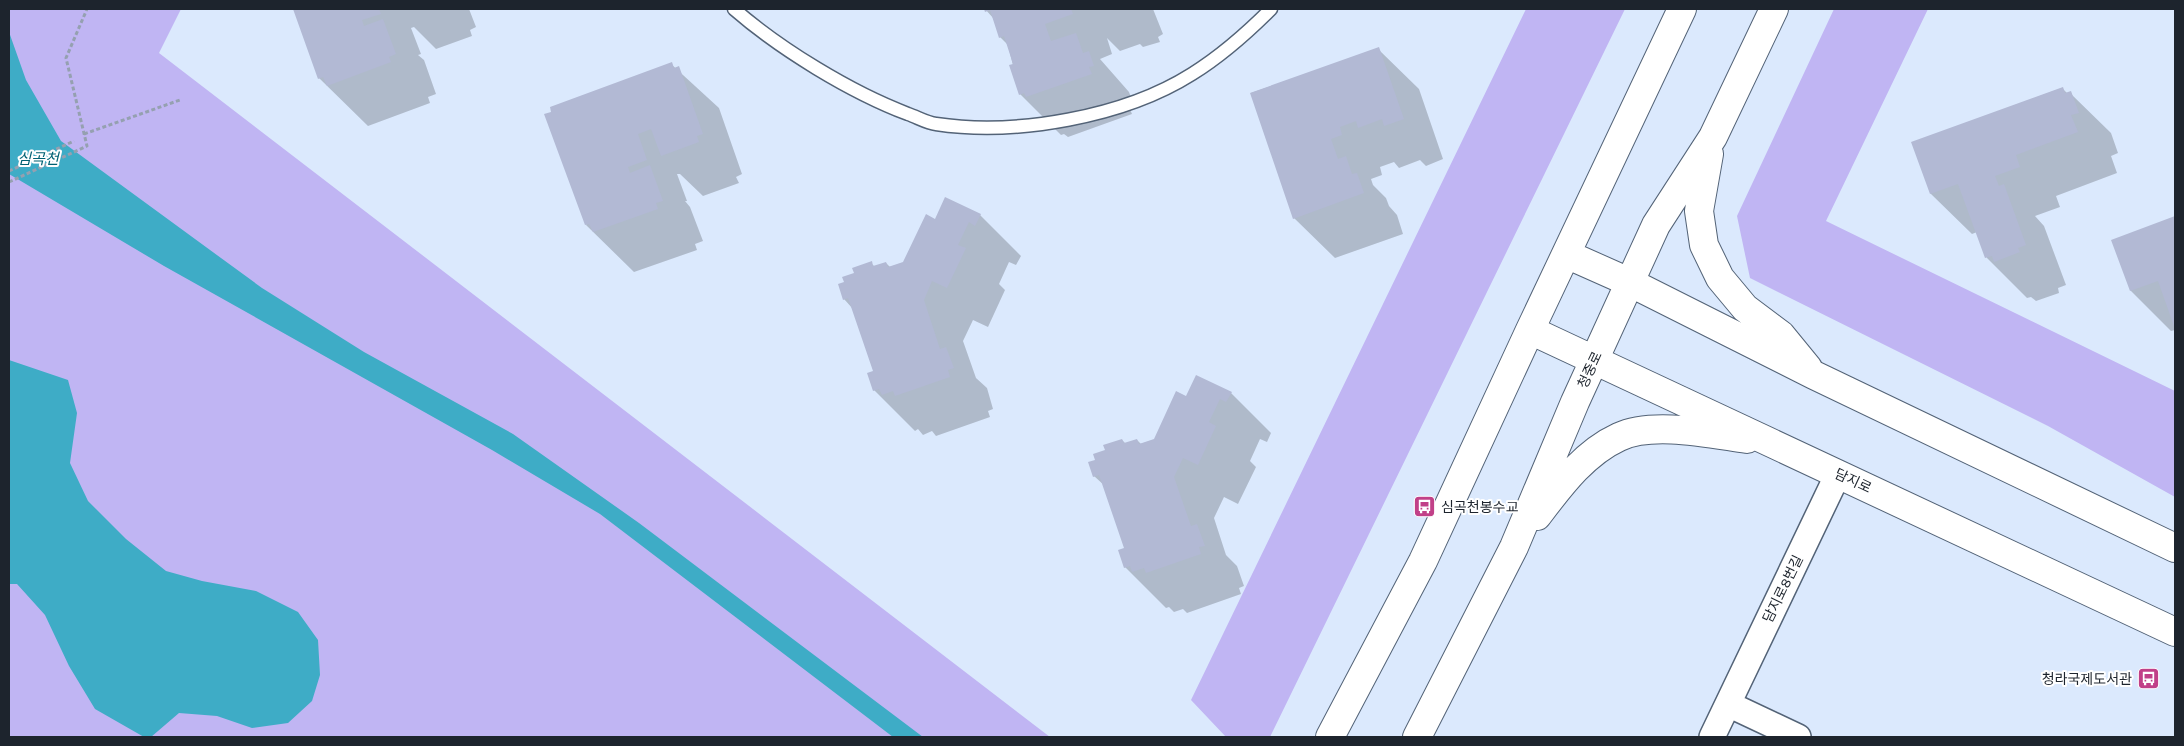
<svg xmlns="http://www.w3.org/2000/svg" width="2184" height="746" font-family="Karla,'Noto Sans KR',sans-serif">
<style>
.green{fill:#c0b5f3}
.water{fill:#3eacc6}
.shadow{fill:#0003}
.building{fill:#b2b9d4}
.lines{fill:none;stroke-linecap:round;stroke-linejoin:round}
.lane-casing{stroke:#536377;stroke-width:15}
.street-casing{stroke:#536377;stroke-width:28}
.secondary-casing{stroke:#536377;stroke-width:30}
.path{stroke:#95a0b0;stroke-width:3;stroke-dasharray:4 2.5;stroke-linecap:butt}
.lane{stroke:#fff;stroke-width:12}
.street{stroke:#fff;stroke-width:25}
.secondary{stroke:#fff;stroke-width:28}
.labels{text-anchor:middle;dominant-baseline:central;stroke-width:4;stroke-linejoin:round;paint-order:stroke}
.street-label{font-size:14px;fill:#1d242d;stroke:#fff}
.poi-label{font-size:14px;fill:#1d242d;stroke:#fff;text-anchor:start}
.water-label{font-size:15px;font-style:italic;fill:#006173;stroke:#fff}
</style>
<rect width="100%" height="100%" fill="#dbe9fd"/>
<path class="green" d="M9,9H181L159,53L1050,737H9Z
M1526,9H1625L1270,737H1226L1191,700Z
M1834,9H1928L1826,221L2175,391V497L2048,426L1750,278L1737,216Z"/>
<path class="water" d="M9,32L26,80L61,141L262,288L364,352L513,434L639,523L923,737H893L600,514L492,450L164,266L9,174Z
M9,360L68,380L77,413L70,463L88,501L126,539L166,571L202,581L256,591L298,612L318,640L320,675L312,701L288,723L252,728L217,716L179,713L151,737H144L95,709L69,666L45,615L17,584H9Z"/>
<path class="shadow" d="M294,9H469L476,27L470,30L472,36L436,49L414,27L411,28L421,54L418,55L424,60L436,94L428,97L430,103L368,126L319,78Z
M985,9H1153L1163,34L1158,37L1160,42L1143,47L1140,44L1120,51L1107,38L1112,54L1100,59L1129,92L1134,106L1129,107L1132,114L1068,137L1064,134L1061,135L1020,94L1008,45L1000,37L994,19Z
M1378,49L1419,89L1443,159L1426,166L1420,160L1399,168L1394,162L1380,167L1382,175L1371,179L1373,185L1386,198L1389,206L1397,215L1403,234L1335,258L1294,218L1251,93Z
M671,64L719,108L742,174L736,177L739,183L703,196L680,174H677L687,201H685L690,207L703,241L695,244L697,250L634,272L586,225Z
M2062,88L2068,94L2070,93L2111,133L2118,153L2111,156L2117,173L2056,196L2060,207L2035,216L2044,226L2066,285L2058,288L2059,293L2036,301L2031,297L2027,298L1987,258L1977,232L1972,234L1931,194L1913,143Z
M980,215L1021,256L1016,265L1009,262L999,284L1005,290L988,327L973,320L963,341L976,378L987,388L993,409L988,411L990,417L936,436L932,431L923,435L918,429L915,431L874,390V372L853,309L844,299L845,283L871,263L875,267L886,263L890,267L904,263L936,220Z
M2175,217V330L2171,331L2131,291L2113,241Z
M1231,393L1271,433L1267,442L1260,439L1250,461L1256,467L1238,504L1224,497L1214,518L1226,555L1237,566L1244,586L1239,588L1241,594L1187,613L1183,609L1174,612L1169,607L1166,608L1125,567V549L1105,486L1094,476L1096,460L1122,440L1126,444L1137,440L1141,444L1155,440L1187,397Z"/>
<path class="building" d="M293,9H379L381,14L362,20L364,26L383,19L396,54L389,57L391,62L327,86L323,77L318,79Z
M984,9H1071L1073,14L1045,24L1051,41L1076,33L1083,53L1089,51L1094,66L1089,67L1092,74L1026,97L1024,93L1019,95L1009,65L1013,64L1004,36L999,38L990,10L985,12Z
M1379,47L1404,119L1384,126L1382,119L1358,128L1356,121L1340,127L1342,135L1331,139L1338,159L1346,156L1352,174L1357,173L1364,193L1293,219L1250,93Z
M672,62L674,68L679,66L703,134L697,136L699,142L661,156L651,129L638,134L647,160L628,167L630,173L650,165L663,201L656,203L658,209L593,232L589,224L585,225L544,114L551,112L550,107Z
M2063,87L2065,93L2071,91L2079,113L2071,115L2078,132L2016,155L2020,167L1995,176L1999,186L2004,184L2026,245L2018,248L2020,252L1994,262L1992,256L1985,258L1958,184L1930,194L1911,142Z
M945,197L981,214L975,226L969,222L958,245L966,248L947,288L932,281L924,300L940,349L946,347L954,368L948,370L950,377L895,396L893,391L882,395L879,389L873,391L867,373L873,371L848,298L843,300L838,284L844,282L842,277L854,273L852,268L872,261L873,266L886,262L888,267L903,262L926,214L935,219Z
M2175,216V329L2158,281L2130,291L2111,240Z
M1196,375L1232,392L1226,402L1220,399L1209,422L1216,426L1198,465L1183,458L1174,477L1191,526L1197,524L1205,546L1199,547L1201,554L1146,573L1144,568L1132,572L1130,566L1124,568L1118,550L1124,548L1099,475L1093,477L1088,462L1095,460L1093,454L1105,450L1103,445L1122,439L1124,443L1137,439L1139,444L1154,439L1176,391L1186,396Z"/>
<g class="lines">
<defs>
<path id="lane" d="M734,9C780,49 850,92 908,114C917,117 927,123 936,124C1016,136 1124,117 1192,74C1221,56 1247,33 1271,9"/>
<path id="street" d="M1728,704L1798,737
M1712,737L1838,474"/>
<path id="secondary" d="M1709,154L1699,211L1704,245L1720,278L1745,308L1781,335L1808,368
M1566,254L1629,282L1814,375L2175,548
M1530,330L2175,632
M1537,516C1560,486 1584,453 1619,437C1653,421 1711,434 1747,439
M1330,737L1423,561L1530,330L1682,9
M1417,737L1514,547L1575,402L1656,225L1713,137L1774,9"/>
</defs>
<use href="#lane" class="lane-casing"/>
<use href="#street" class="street-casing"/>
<use href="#secondary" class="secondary-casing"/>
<path class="path" d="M84,134L180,100
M9,171L74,141
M9,182L87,146L66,58L87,9"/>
<use href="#lane" class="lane"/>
<use href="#street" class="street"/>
<use href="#secondary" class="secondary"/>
</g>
<defs>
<symbol id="bus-square" viewBox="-11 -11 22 22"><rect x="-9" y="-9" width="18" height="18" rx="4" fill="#c14088" stroke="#fff"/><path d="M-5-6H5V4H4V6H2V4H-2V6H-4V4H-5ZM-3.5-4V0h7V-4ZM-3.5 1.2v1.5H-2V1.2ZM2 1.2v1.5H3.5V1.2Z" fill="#fff"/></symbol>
</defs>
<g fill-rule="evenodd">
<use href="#bus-square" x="1412" y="494" width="25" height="25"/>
<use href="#bus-square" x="2136" y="666" width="25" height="25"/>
</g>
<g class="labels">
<g class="street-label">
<text transform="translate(1590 370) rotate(-65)">청중로</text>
<text transform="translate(1853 481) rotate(25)">담지로</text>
<text transform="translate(1783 589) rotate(-64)">담지로8번길</text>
</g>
<g class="poi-label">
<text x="1441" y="507">심곡천봉수교</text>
<text x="2132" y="679" text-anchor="end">청라국제도서관</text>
</g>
<g class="water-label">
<text x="38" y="159">심곡천</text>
</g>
</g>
<rect width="2184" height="746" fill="none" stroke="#1d242d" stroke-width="20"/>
</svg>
